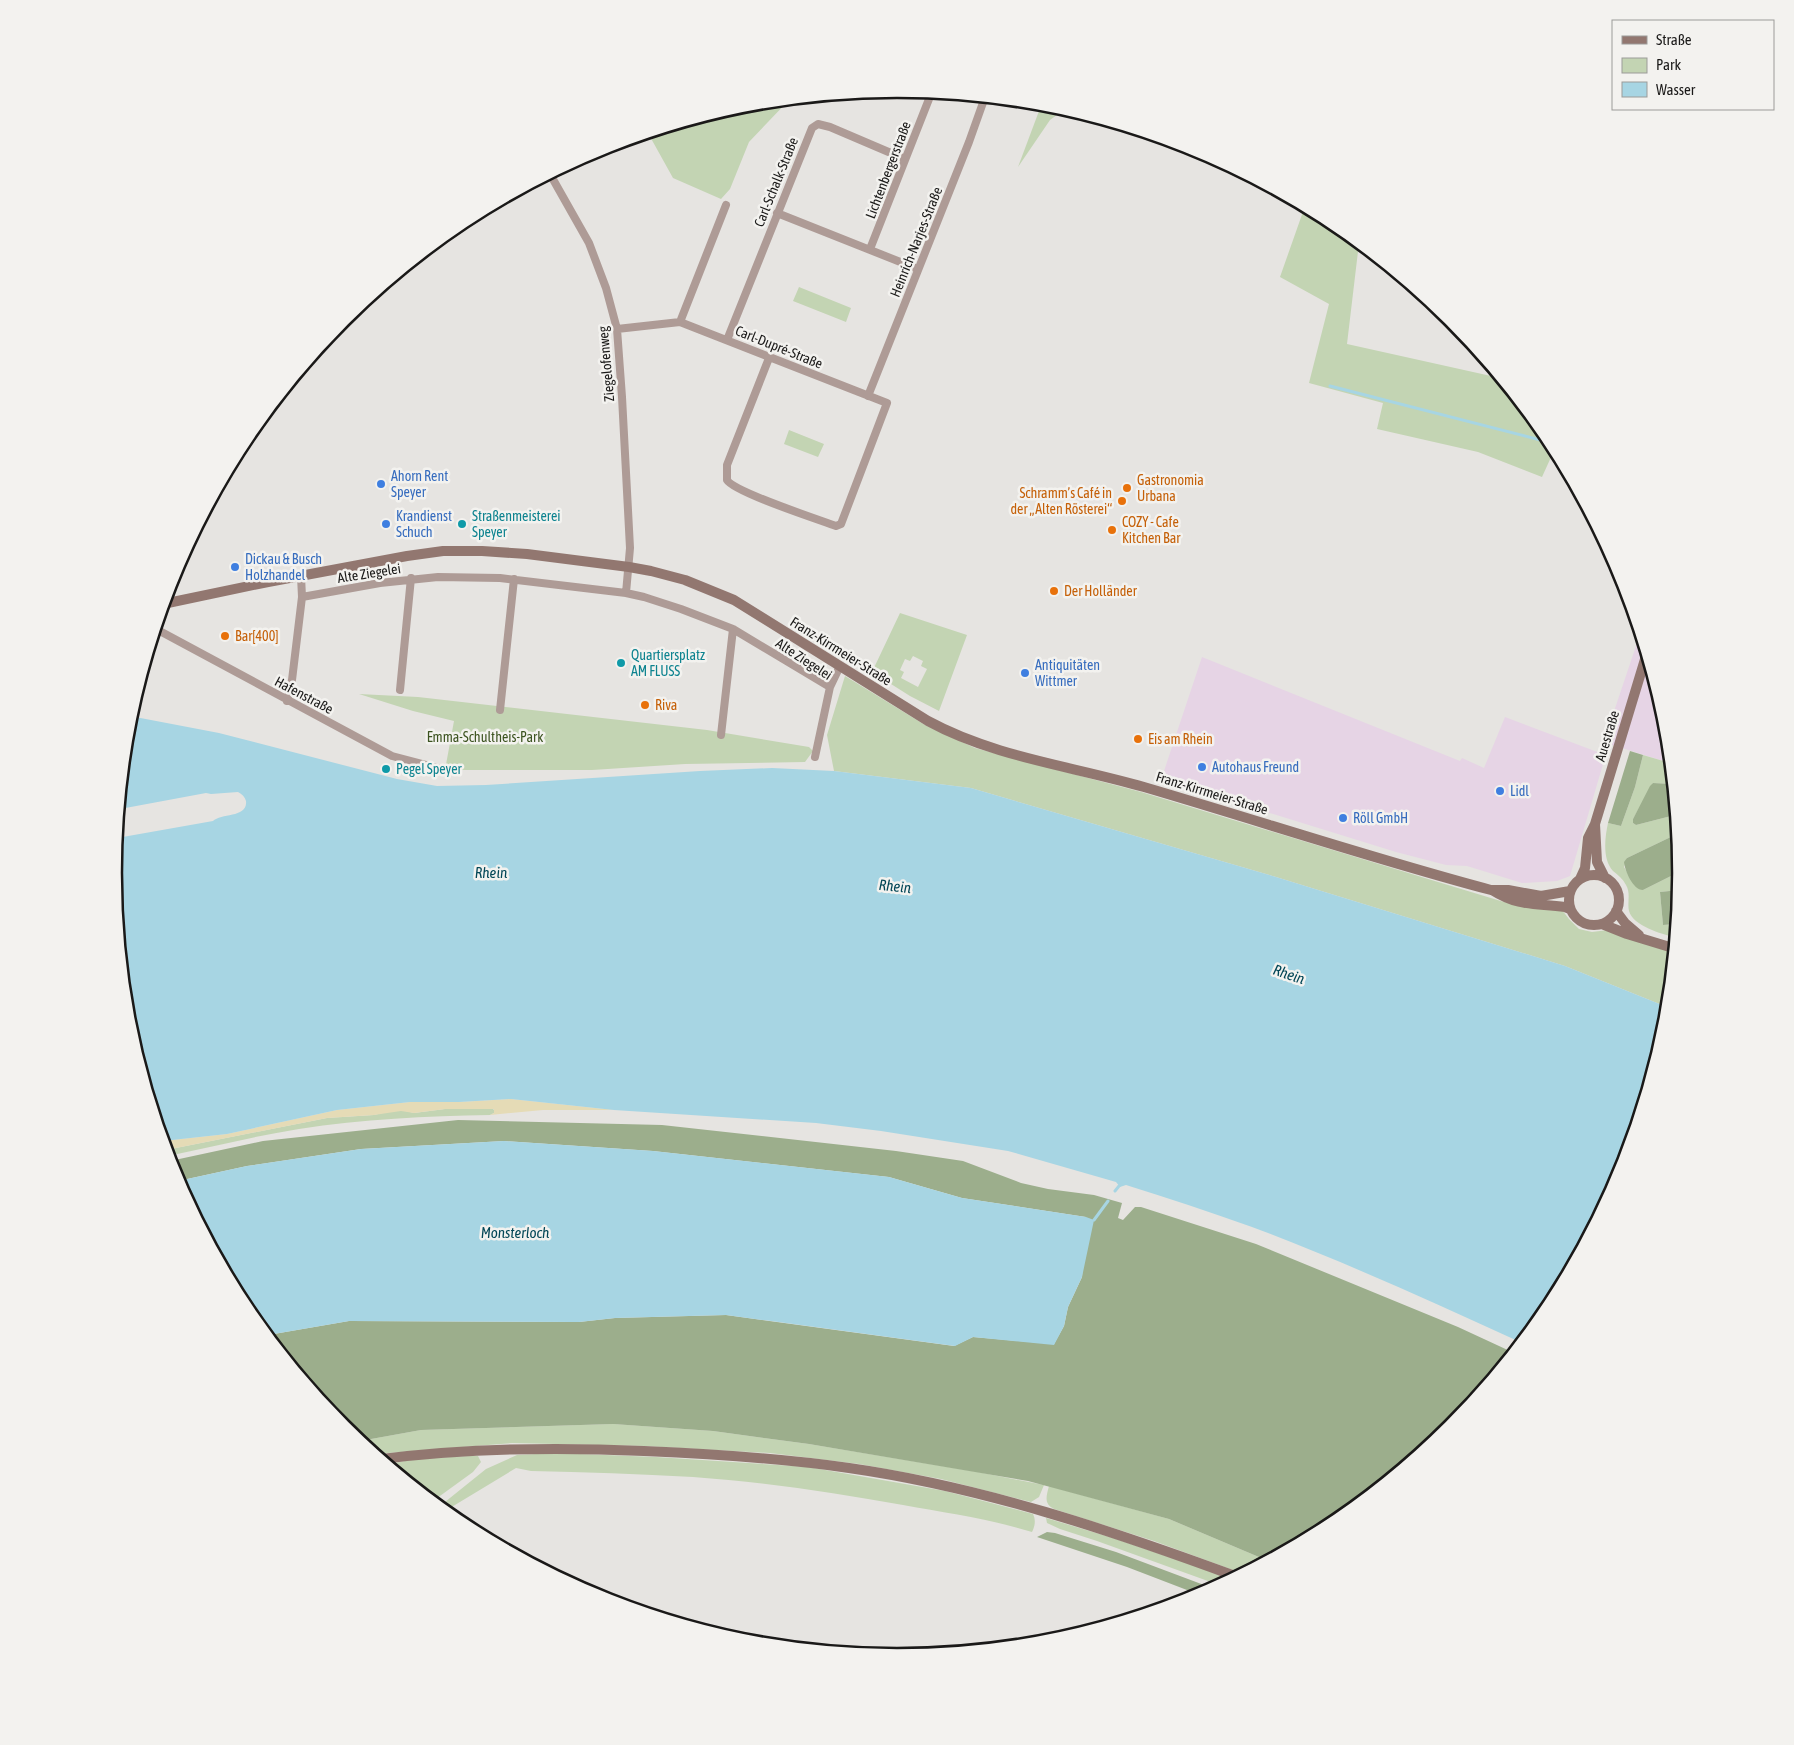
<svg xmlns="http://www.w3.org/2000/svg" width="1794" height="1745" font-family="'Asap Condensed',sans-serif">
<style>
.commercial{fill:#e6d4e5}
.green{fill:#c3d4b3;fill-rule:evenodd}
.forest{fill:#9cae8c}
.sand{fill:#e5dbb6}
.water{fill:#a7d5e3}
.lines{fill:none;stroke-linecap:round;stroke-linejoin:round}
.stream{stroke:#a7d5e3;stroke-width:3}
.street{stroke:#ae9b96;stroke-width:8}
.secondary{stroke:#927770;stroke-width:10}
.shop-dot{fill:#3f7fe0;stroke:#f3f2ef;stroke-width:2}
.food-dot{fill:#e8710a;stroke:#f3f2ef;stroke-width:2}
.culture-dot{fill:#0f9aa8;stroke:#f3f2ef;stroke-width:2}
.labels{text-anchor:middle;dominant-baseline:central;stroke-width:5;stroke-linejoin:round;paint-order:stroke}
.street-label{font-size:14px;fill:#1a1918;stroke:#f3f2ef}
.shop-label{font-size:14px;fill:#366cbe;stroke:#f3f2ef;text-anchor:start}
.food-label{font-size:14px;fill:#c56008;stroke:#f3f2ef;text-anchor:start}
.culture-label{font-size:14px;fill:#0d838f;stroke:#f3f2ef;text-anchor:start}
.park-label{font-size:14px;fill:#3c5320;stroke:#f3f2ef}
.water-label{font-size:15px;font-style:italic;fill:#024656;stroke:#f3f2ef}
.rim{fill:none;stroke:#1a1918;stroke-width:2.5}
</style>
<rect width="100%" height="100%" fill="#e6e4e1"/>
<path class="commercial" d="M1640,634L1666,720L1670,763L1609,744L1570,876L1557,881L1522,883L1467,866L1446,865L1396,852L1205,793L1160,783L1202,657L1460,761L1462,758L1484,768L1505,717L1600,753Z"/>
<path class="green" d="M790,99L749,142L730,189L721,199L673,178L648,133L744,104Z
M1042,103L1065,109L1050,120L1018,167Z
M1305,206L1333,221L1359,243L1347,344L1500,378L1549,437L1559,457L1552,455L1542,477L1478,452L1377,429L1383,403L1309,383L1329,304L1280,277Z
M799,287L851,308L846,322L793,301Z
M789,430L824,444L818,457L784,444Z
M900,613L967,635L939,711L910,696L872,672ZM913,656L923,661L921,666L927,669L918,687L901,678L904,672L900,670L905,659L910,661Z
M845,676L925,725L975,748L1141,792L1504,902L1562,910L1569,919L1579,929L1592,932L1608,930L1673,952L1667,1007L1565,966L1276,877L971,788L834,771L827,735Z
M359,694L418,697L707,730L809,747L813,751L805,762L685,764L592,770H445L454,721L413,711Z
M1643,755L1670,763L1672,784L1653,783L1633,819V823L1636,825L1675,815L1677,834L1627,858L1624,867L1630,877L1643,890L1681,871L1679,890L1660,892L1663,925L1676,924L1674,937C1662,934 1633,926 1629,911C1627,903 1631,893 1626,885C1623,879 1618,875 1613,871C1602,859 1605,837 1608,823L1621,826L1635,787Z
M492,1108L495,1111L494,1113L490,1115C426,1116 363,1119 299,1129C255,1136 212,1147 168,1156L166,1150L327,1118L374,1115L391,1111L401,1110L414,1113L445,1109Z
M613,1424L713,1431L809,1444L978,1472L1044,1485L1039,1497L1031,1502L941,1479L859,1464L770,1453L645,1446L512,1443L376,1454L360,1441L421,1430Z
M555,1453L656,1457L808,1467L945,1491L1033,1514C1036,1520 1035,1526 1032,1532C990,1519 947,1513 903,1505C834,1493 764,1482 693,1477C639,1474 585,1472 531,1471L516,1468L445,1511L440,1506L486,1469L517,1455Z
M469,1456H478L481,1462L473,1472L433,1501L389,1464L416,1459Z
M1049,1486L1169,1519L1266,1560L1241,1573L1154,1541L1054,1509C1044,1504 1046,1497 1049,1486Z
M1046,1518L1113,1538L1231,1578L1219,1585L1097,1541L1060,1529L1047,1523Z"/>
<path class="forest" d="M1630,751L1643,755L1635,787L1621,826L1608,823Z
M1653,783L1672,784L1675,815L1636,825L1633,823V819L1650,786Z
M1677,834L1681,871L1643,890C1633,890 1625,871 1624,862L1627,858Z
M1679,890L1676,924L1663,925L1660,892Z
M458,1120L662,1125L896,1151L963,1161L1021,1183L1048,1189L1094,1195L1122,1203L1118,1218L1123,1220L1135,1207H1141L1256,1244L1458,1327L1512,1352L1451,1427L1332,1524L1266,1560L1169,1519L1028,1481L809,1444L713,1431L613,1424L421,1430L360,1441L343,1426L268,1335L349,1321L579,1322L615,1318L726,1315L954,1346L973,1337L1054,1344L1064,1326L1068,1307L1082,1277L1086,1217L962,1198L889,1177L653,1151L504,1141L361,1149L247,1166L178,1181L170,1161L263,1141Z
M1047,1532L1055,1533L1116,1552L1212,1588L1200,1595L1127,1567L1037,1537Z"/>
<path class="sand" d="M511,1099L614,1110H543L490,1115L494,1113V1109H445L414,1113L401,1111L374,1115L327,1118L166,1150L163,1141L227,1134L337,1110L410,1102H459Z"/>
<path class="water" d="M130,716L219,733L397,779L437,786L486,785L700,771L772,768L834,771L971,788L1276,877L1565,966L1667,1007L1666,1026L1621,1173L1549,1308L1520,1342C1432,1302 1343,1261 1252,1227C1210,1212 1168,1198 1126,1185L1120,1187L1116,1182L1008,1151L881,1131L816,1123L614,1110L511,1099L459,1102H410L337,1110L227,1134L163,1141L128,1025L113,872L117,838L213,821C221,813 248,818 246,801C245,797 242,794 238,792L211,794L206,793L120,809Z
M504,1141L653,1151L889,1177L962,1198L1086,1217L1094,1220L1082,1277L1068,1307L1064,1326L1054,1345L973,1337L955,1346L726,1315L615,1318L579,1322L349,1321L268,1335L245,1308L178,1181L247,1166L361,1149Z"/>
<g class="lines">
<path class="stream" d="M1330,386L1552,443
M1115,1191L1119,1186
M1094,1220L1108,1201"/>
<path class="street" d="M550,174L589,243L606,288L617,329L622,397L630,548L626,593L644,597L681,609L733,629L830,687L815,757
M777,213L918,269
M870,249L929,99
M358,306L368,298
M680,322L726,205
M617,329L680,322L887,403L841,524L836,526C817,519 734,492 727,480V465L769,358
M727,340L812,128L818,124L830,127L905,159
M868,396L969,142L985,97
M302,597L380,583L438,577L500,578L626,593
M156,629L392,756L445,770
M830,687L840,666
M400,690L411,578
M287,701L292,680L302,597L301,576
M500,710L514,579
M721,735L733,629"/>
<path class="secondary" d="M163,604L268,582L407,556L443,551H482L527,554L629,567L651,571L685,580L734,600L928,721C994,757 1072,766 1144,787C1260,821 1374,859 1491,890H1508L1541,896L1570,891
M1595,824L1597,862L1605,878
M1569 900a25 25 0 1 1 50 0a25 25 0 1 1-50 0Z
M1580,879L1585,868L1588,838L1595,824L1646,656
M1492,890C1519,907 1535,903 1565,907L1570,909
M1616,911L1625,923L1639,935
M1602,924L1627,934L1673,948
M382,1459C469,1448 557,1447 644,1451C713,1454 781,1458 849,1468C982,1487 1110,1530 1235,1576"/>
</g>
<g class="shop-dot">
<circle cx="381" cy="484" r="5"/>
<circle cx="386" cy="524" r="5"/>
<circle cx="235" cy="567" r="5"/>
<circle cx="1025" cy="673" r="5"/>
<circle cx="1202" cy="767" r="5"/>
<circle cx="1500" cy="791" r="5"/>
<circle cx="1343" cy="818" r="5"/>
</g>
<g class="food-dot">
<circle cx="1127" cy="488" r="5"/>
<circle cx="1122" cy="501" r="5"/>
<circle cx="1112" cy="530" r="5"/>
<circle cx="1054" cy="591" r="5"/>
<circle cx="225" cy="636" r="5"/>
<circle cx="645" cy="705" r="5"/>
<circle cx="1138" cy="739" r="5"/>
</g>
<g class="culture-dot">
<circle cx="462" cy="524" r="5"/>
<circle cx="621" cy="663" r="5"/>
<circle cx="386" cy="769" r="5"/>
</g>
<g class="labels">
<g class="street-label">
<text transform="translate(888 170) rotate(-69)">Lichtenbergerstraße</text>
<text transform="translate(776 182) rotate(-68)">Carl-Schalk-Straße</text>
<text transform="translate(916 242) rotate(-68)">Heinrich-Narjes-Straße</text>
<text transform="translate(779 347) rotate(22)">Carl-Dupré-Straße</text>
<text transform="translate(606 364) rotate(-95)">Ziegelofenweg</text>
<text transform="translate(369 573) rotate(-9)">Alte Ziegelei</text>
<text transform="translate(841 651) rotate(32)">Franz-Kirrmeier-Straße</text>
<text transform="translate(804 659) rotate(33)">Alte Ziegelei</text>
<text transform="translate(304 695) rotate(28)">Hafenstraße</text>
<text transform="translate(1607 736) rotate(-73)">Auestraße</text>
<text transform="translate(1212 793) rotate(17)">Franz-Kirrmeier-Straße</text>
</g>
<g class="shop-label">
<text x="391" y="476">Ahorn Rent<tspan x="391" dy="16">Speyer</tspan></text>
<text x="396" y="516">Krandienst<tspan x="396" dy="16">Schuch</tspan></text>
<text x="245" y="559">Dickau &amp; Busch<tspan x="245" dy="16">Holzhandel</tspan></text>
<text x="1035" y="665">Antiquitäten<tspan x="1035" dy="16">Wittmer</tspan></text>
<text x="1212" y="767">Autohaus Freund</text>
<text x="1510" y="791">Lidl</text>
<text x="1353" y="818">Röll GmbH</text>
</g>
<g class="food-label">
<text x="1137" y="480">Gastronomia<tspan x="1137" dy="16">Urbana</tspan></text>
<text x="1112" y="493" text-anchor="end">Schramm’s Café in<tspan x="1112" dy="16">der „Alten Rösterei“</tspan></text>
<text x="1122" y="522">COZY - Cafe<tspan x="1122" dy="16">Kitchen Bar</tspan></text>
<text x="1064" y="591">Der Holländer</text>
<text x="235" y="636">Bar[400]</text>
<text x="655" y="705">Riva</text>
<text x="1148" y="739">Eis am Rhein</text>
</g>
<g class="culture-label">
<text x="472" y="516">Straßenmeisterei<tspan x="472" dy="16">Speyer</tspan></text>
<text x="631" y="655">Quartiersplatz<tspan x="631" dy="16">AM FLUSS</tspan></text>
<text x="396" y="769">Pegel Speyer</text>
</g>
<g class="park-label">
<text x="485" y="737">Emma-Schultheis-Park</text>
</g>
<g class="water-label">
<text x="491" y="872">Rhein</text>
<text transform="translate(895 886) rotate(6)">Rhein</text>
<text transform="translate(1289 974) rotate(19)">Rhein</text>
<text x="515" y="1232">Monsterloch</text>
</g>
</g>
<path d="M0 0H1794V1745H0ZM122 873a775 775 0 1 1 1550 0a775 775 0 1 1-1550 0Z" fill="#f3f2ef" fill-rule="evenodd"/>
<path class="rim" d="M122 873a775 775 0 1 1 1550 0a775 775 0 1 1-1550 0Z"/>
<rect x="1612" y="20" width="162" height="90" fill="#f3f2ef" stroke="#9c9b99"/>
<rect x="1622" y="36" width="25" height="8" fill="#927770" stroke="#9c9b99"/>
<text x="1656" y="45" font-size="15" fill="#1a1918">Straße</text>
<rect x="1622" y="58" width="25" height="15" fill="#c3d4b3" stroke="#9c9b99"/>
<text x="1656" y="70" font-size="15" fill="#1a1918">Park</text>
<rect x="1622" y="82" width="25" height="15" fill="#a7d5e3" stroke="#9c9b99"/>
<text x="1656" y="95" font-size="15" fill="#1a1918">Wasser</text>
</svg>
